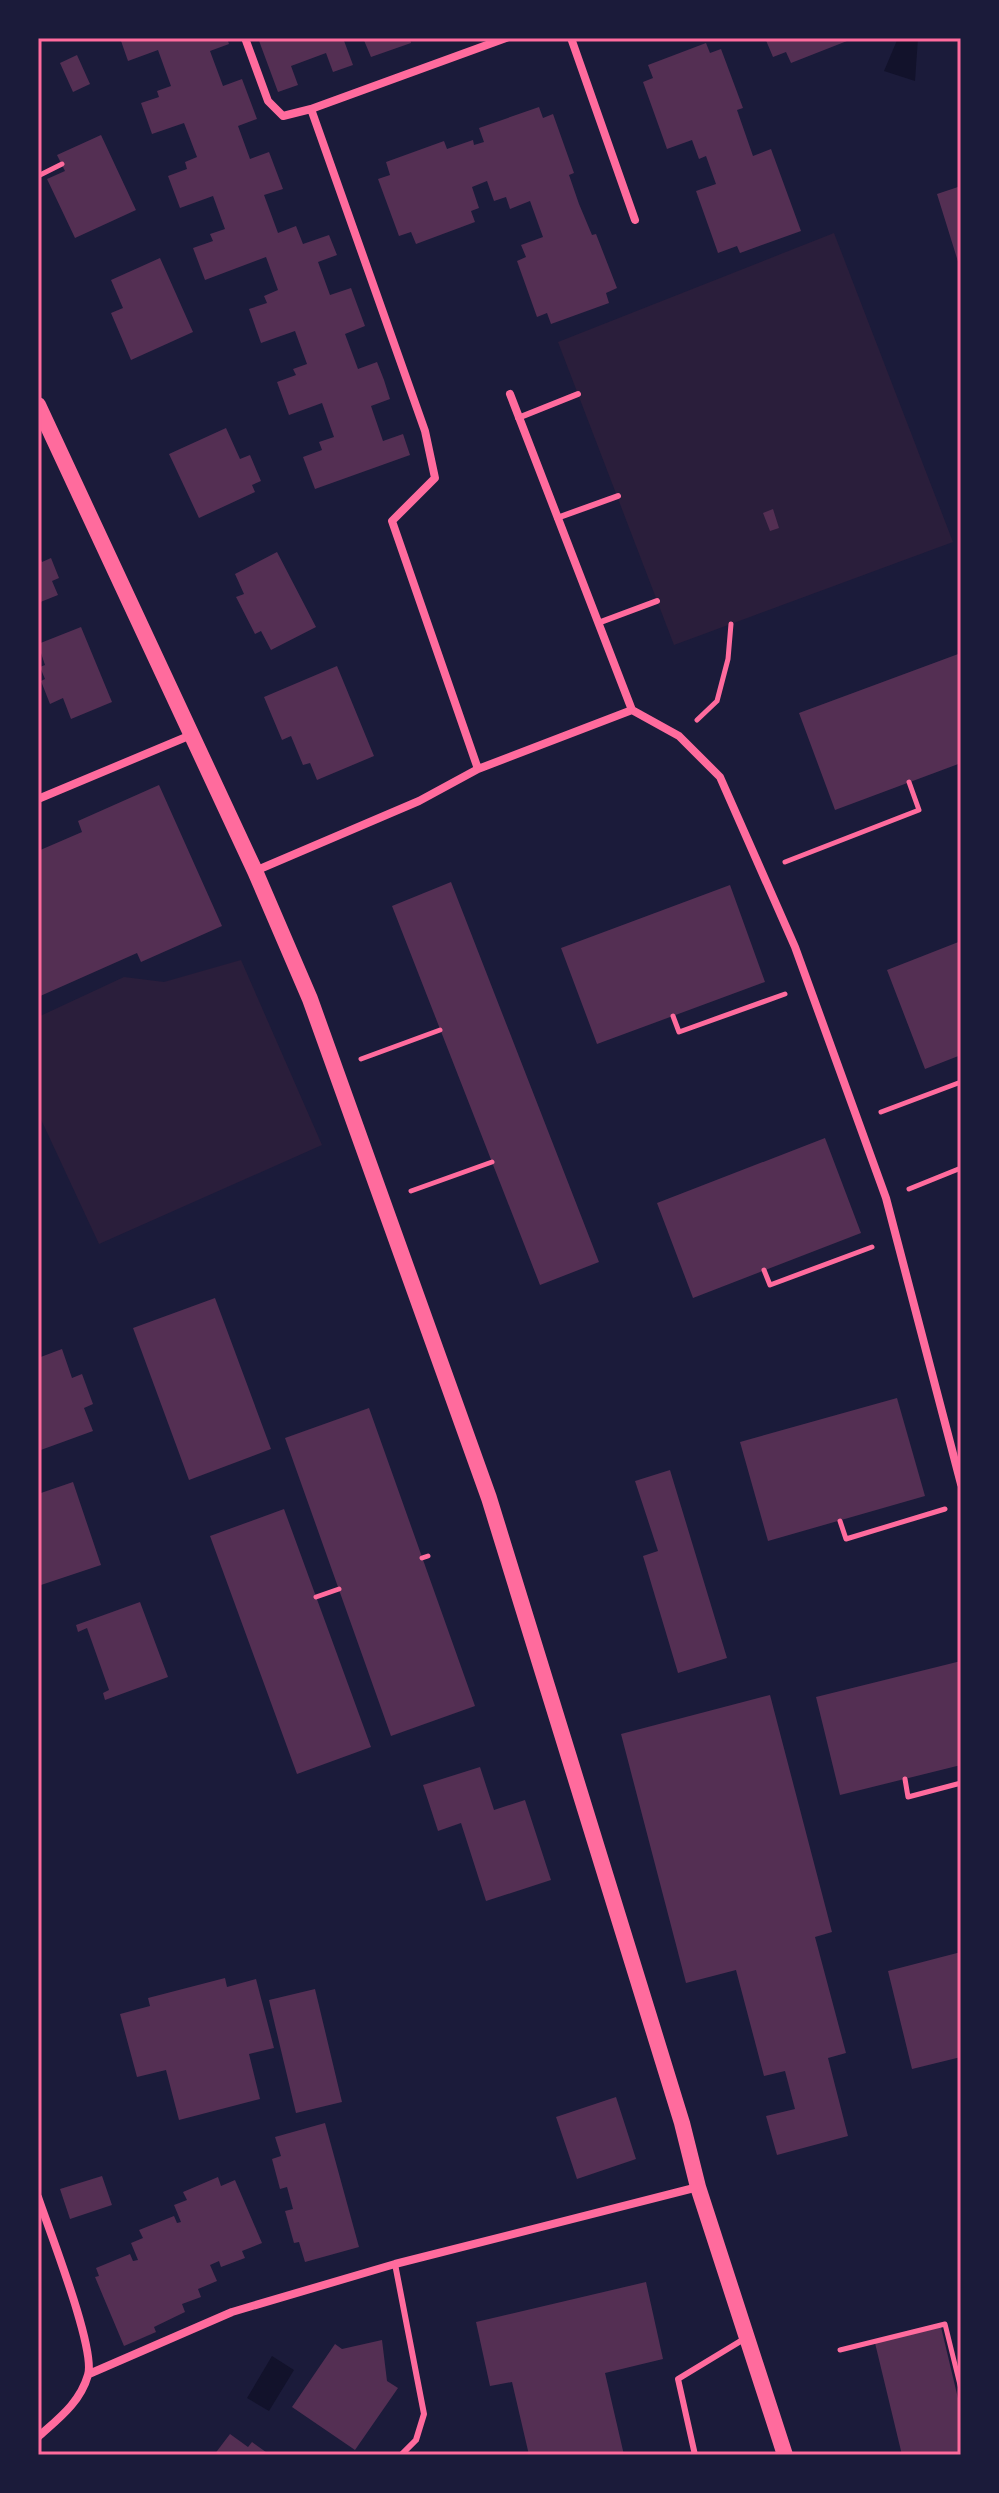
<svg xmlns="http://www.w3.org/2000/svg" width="999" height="2493" font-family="Montserrat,sans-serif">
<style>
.green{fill:#2a1e3b}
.water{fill:#12122b}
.building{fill:#542f53}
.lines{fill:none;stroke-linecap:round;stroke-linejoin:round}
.path{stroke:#ff6b9d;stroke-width:5}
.service{stroke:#ff6b9d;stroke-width:6}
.minor{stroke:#ff6b9d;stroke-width:8}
.secondary{stroke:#ff6b9d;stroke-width:16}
.neatline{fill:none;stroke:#ff6b9d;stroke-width:3}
</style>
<rect width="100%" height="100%" fill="#1b1b3a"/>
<path class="green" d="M834,233L953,542L674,645L558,342Z
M241,960L322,1145L99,1244L38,1113V1017L124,977L164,982Z"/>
<path class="water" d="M898,38H918L915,81L884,71Z
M272,2356L294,2370L269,2411L247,2398Z"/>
<path class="building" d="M120,38H227L229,44L210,51L223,86L242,79L257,119L238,126L250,159L269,152L283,189L264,195L278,233L296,226L303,244L329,235L337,255L318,262L330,295L351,288L365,326L345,334L358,369L377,362L384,380L390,399L371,406L383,441L403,434L410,455L315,489L303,457L322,450L319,442L334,437L322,403L289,415L277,382L296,375L293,369L307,364L295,331L261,343L249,309L267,303L264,296L278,290L266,257L205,280L193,248L213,241L210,234L225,229L213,196L180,208L168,176L187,169L185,162L197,157L184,123L152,134L141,103L159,97L157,91L171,86L158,50L128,61Z
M258,38H343L353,65L333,72L326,53L291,66L298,85L278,92Z
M363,38H410L411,43L371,57Z
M765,38H846L847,41L791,63L786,52L773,57Z
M706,43L710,53L721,49L743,108L737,110L753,156L771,149L801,231L740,253L737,246L718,253L696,191L716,184L706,156L699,159L692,140L667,149L643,82L653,78L648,65Z
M77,55L90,84L73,92L60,63Z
M539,107L543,118L553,114L574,173L569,175L579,204L592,235L596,234L617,288L606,293L609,303L551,324L547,313L537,317L517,261L526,257L521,245L543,237L530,201L510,209L506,197L494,201L487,181L472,187L479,208L471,211L475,222L416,244L411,232L399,236L378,179L390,175L386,162L444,141L447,149L473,140L474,145L484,142L479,128Z
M101,135L136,210L75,238L47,179L65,171L57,155Z
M961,186V268H960L937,194Z
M160,258L193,332L131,360L111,313L123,308L111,280Z
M226,428L240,459L250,455L261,481L252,485L255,492L199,518L169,454Z
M773,509L779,528L770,531L763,513Z
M277,552L316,627L271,650L261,631L255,634L236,597L244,594L235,574Z
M38,553L42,562L51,558L59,578L52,581L58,595L38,603Z
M81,627L112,702L71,719L63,698L50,704L41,681L45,679L40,667L45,665L38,644Z
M961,653V763L835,810L799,713Z
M337,666L374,756L317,780L310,763L303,765L291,736L282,740L264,697Z
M159,785L222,926L141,962L137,953L38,997V851L82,832L78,821Z
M451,882L599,1262L540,1285L392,906Z
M730,885L765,982L597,1044L561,948Z
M961,941V1055L925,1069L887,970Z
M825,1138L861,1233L693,1298L657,1203Z
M215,1298L271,1449L189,1480L133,1328Z
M62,1349L72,1378L82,1374L93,1404L84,1408L93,1431L38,1451V1358Z
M897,1398L925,1496L768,1541L740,1442Z
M369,1408L475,1706L391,1736L285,1438Z
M670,1470L727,1658L678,1673L643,1556L658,1551L635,1481Z
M73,1482L101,1565L38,1586V1494Z
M284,1509L371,1747L297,1774L210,1536Z
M140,1602L168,1677L105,1700L103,1693L109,1690L87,1628L78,1632L76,1625Z
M961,1661V1765L840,1795L816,1697Z
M770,1695L832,1932L815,1937L846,2053L828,2058L848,2136L777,2155L766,2116L795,2109L785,2071L764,2076L736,1970L686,1983L621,1734Z
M480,1767L494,1810L525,1800L551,1880L486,1901L461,1823L438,1831L423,1785Z
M961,1952V2057L912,2069L888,1971Z
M225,1978L227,1987L256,1979L274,2048L249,2054L260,2099L179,2120L166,2070L137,2077L120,2014L150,2006L148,1998Z
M315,1989L342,2102L296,2113L269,2000Z
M616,2097L636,2159L577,2179L556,2117Z
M325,2123L359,2247L305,2262L299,2242L294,2243L285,2211L293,2209L287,2187L280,2189L272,2159L281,2156L275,2137Z
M102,2176L112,2205L70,2219L60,2189Z
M218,2177L221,2186L235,2180L262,2243L242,2251L245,2258L221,2267L219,2261L210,2265L217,2281L198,2289L201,2297L182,2304L185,2312L154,2327L156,2332L124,2346L95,2277L99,2276L96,2268L130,2254L133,2261L138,2260L131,2243L143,2238L139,2230L174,2216L177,2223L181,2222L174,2205L187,2200L183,2192Z
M646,2282L663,2359L605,2373L624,2455H529L512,2382L490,2386L476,2322Z
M941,2327L961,2411V2455H902L875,2343Z
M382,2340L387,2381L398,2388L355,2450L292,2407L335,2344L342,2349Z
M230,2434L248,2447L252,2442L270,2455H214Z"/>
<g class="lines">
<path class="path" d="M38,176L62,164
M697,720L717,701L728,659L731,624
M785,862L919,810L909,782
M673,1016L679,1032L785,994
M361,1059L440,1030
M881,1112L961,1082
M909,1189L961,1168
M411,1191L492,1162
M764,1270L770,1285L872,1247
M840,1521L846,1539L945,1509
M422,1558L428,1556
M316,1597L339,1589
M905,1779L908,1797L961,1783
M840,2350L945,2324L961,2389"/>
<path class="service" d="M518,418L578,394
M557,518L618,496
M598,623L657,601
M395,2264L424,2414L416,2440L401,2455
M695,2455L678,2379L744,2339"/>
<path class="minor" d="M245,38L268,101L283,116L311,109
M571,38L635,220
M510,394L632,710
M478,769L392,521L435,478L425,431L311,109L506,38
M38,799L191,735
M255,871L419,801L478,769L632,710L679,736L720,777L795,947L886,1198L961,1484
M38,2197C49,2230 96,2349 88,2375C80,2403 58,2419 38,2437
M89,2374L232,2312L395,2264L698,2187"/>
<path class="secondary" d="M38,405L255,871L310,999L489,1498L682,2123L698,2187L785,2455"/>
</g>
<rect width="999" height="2493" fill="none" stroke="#1b1b3a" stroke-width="80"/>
<rect x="40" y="40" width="919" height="2413" class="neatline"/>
</svg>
